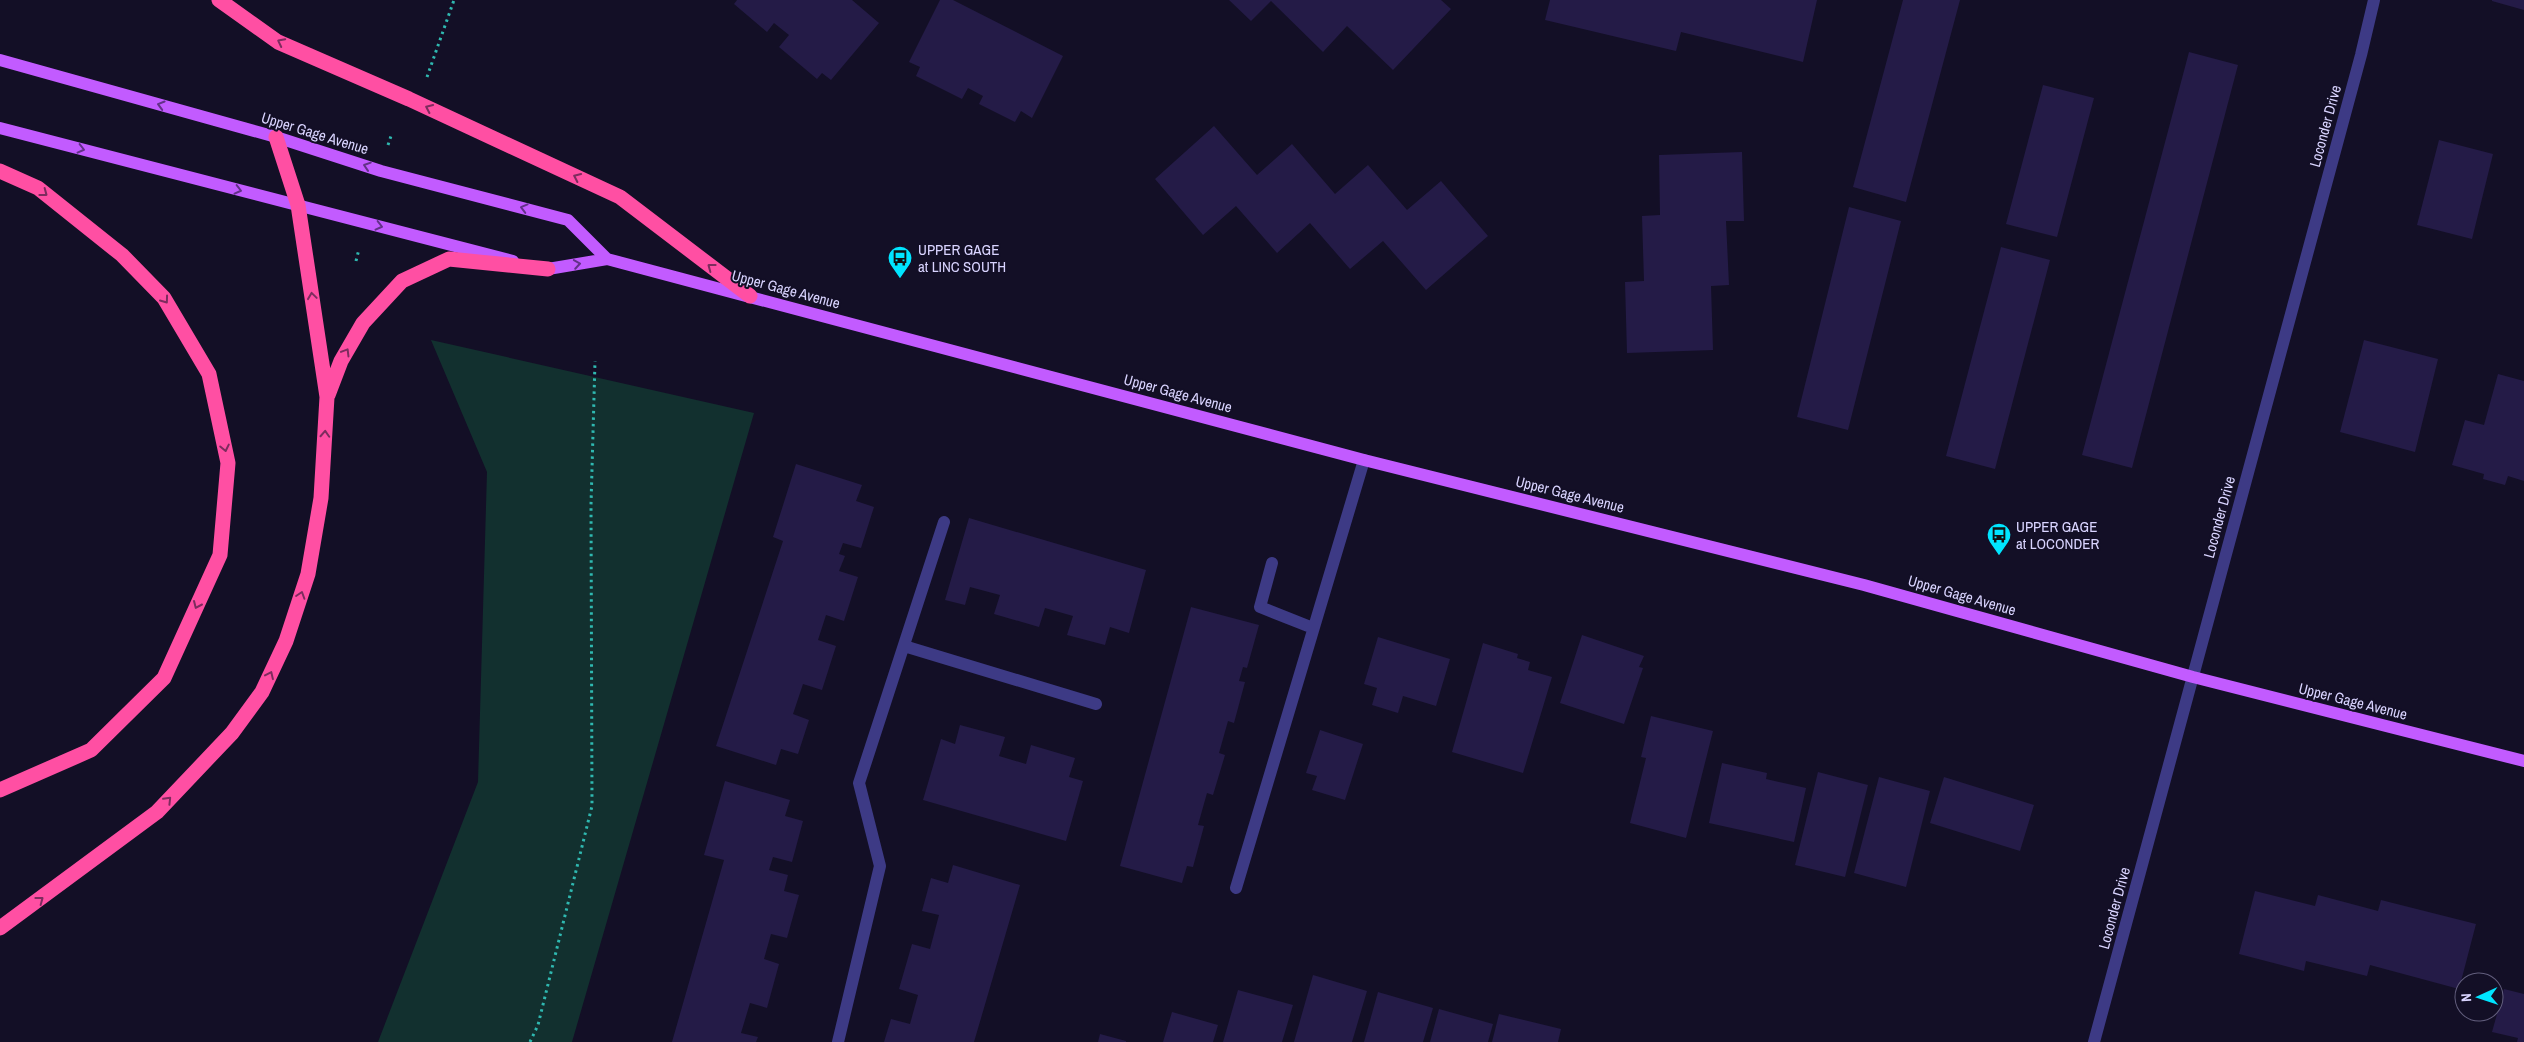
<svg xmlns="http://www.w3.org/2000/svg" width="2524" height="1042" font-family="'Archivo Narrow',sans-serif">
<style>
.green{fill:#12302f}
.building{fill:#241b47}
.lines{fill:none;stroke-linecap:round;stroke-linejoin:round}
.path{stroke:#2fb8b0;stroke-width:3;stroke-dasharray:2.5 4;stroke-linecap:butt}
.minor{stroke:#3d3a85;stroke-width:12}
.major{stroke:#c25bff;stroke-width:12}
.highway{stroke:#ff4fa3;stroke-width:15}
.oneway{stroke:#7d2c5e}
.oneway2{stroke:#623188}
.labels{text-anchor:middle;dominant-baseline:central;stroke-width:4;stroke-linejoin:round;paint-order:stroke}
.street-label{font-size:15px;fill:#d9d4ff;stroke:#130f26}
.poi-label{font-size:15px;fill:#d9d4ff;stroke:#130f26;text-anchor:start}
</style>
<rect width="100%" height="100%" fill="#130f26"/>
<path class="green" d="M431,340L754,413L572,1042H378L478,782L487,472Z"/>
<path class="building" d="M737,0H852L879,23L831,80L822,73L817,79L779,47L789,35L774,23L767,32L734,4Z
M940,0H953L1063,56L1032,118L1021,111L1015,122L979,104L983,96L968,88L962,99L916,76L920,67L909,62Z
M1229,0H1441L1451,9L1393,70L1347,26L1323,52L1271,1L1251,21Z
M1550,0H1817L1803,62L1681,32L1676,51L1545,20Z
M1903,0H1960L1906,202L1853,187Z
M2492,0H2524V10L2492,1Z
M2189,52L2238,65L2132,468L2082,455Z
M2043,85L2094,98L2057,237L2006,224Z
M1214,126L1257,175L1292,144L1335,194L1368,165L1407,210L1441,181L1488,236L1426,290L1383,241L1350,269L1310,223L1277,253L1236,206L1203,235L1155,179Z
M2439,140L2493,154L2472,239L2417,225Z
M1742,152L1744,221H1726L1729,285L1711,286L1713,350L1627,353L1625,282L1644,281L1642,216L1660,215L1659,155Z
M1849,207L1901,221L1848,430L1797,417Z
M2001,247L2050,260L1995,469L1946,456Z
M2364,340L2438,359L2415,452L2340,432Z
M2498,374L2524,381V481L2508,476L2505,485L2483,479L2484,474L2452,465L2465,420L2484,425Z
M796,464L862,485L856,501L874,507L861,548L843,543L839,554L845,556L839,571L858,577L844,621L826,615L818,640L836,646L822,690L803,684L793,714L809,720L798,754L781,749L776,765L716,746L783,541L773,537Z
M969,518L1146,570L1129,633L1110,627L1105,645L1067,635L1073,616L1045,608L1039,627L994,614L1000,595L970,587L965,605L945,600Z
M1191,607L1259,625L1247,668L1243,667L1239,681L1245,682L1234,723L1228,721L1219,753L1225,755L1213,795L1207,793L1198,825L1204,826L1193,867L1187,866L1182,883L1120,866Z
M1582,635L1644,656L1639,667L1643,668L1624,724L1560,703Z
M1378,637L1450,659L1436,706L1403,696L1398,713L1372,705L1377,688L1364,684Z
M1483,643L1518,654L1517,658L1530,662L1528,670L1552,677L1523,773L1452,752Z
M1651,716L1713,731L1686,838L1630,823L1646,758L1641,757Z
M960,725L1005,737L999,756L1026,764L1031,745L1075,758L1069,777L1083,781L1066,841L923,800L941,739L955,744Z
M1320,730L1363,744L1345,800L1312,790L1317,776L1306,773Z
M1722,763L1767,773L1766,779L1806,788L1794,842L1709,823Z
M1818,772L1868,785L1845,877L1795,865Z
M1879,777L1930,791L1906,887L1854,873Z
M1944,777L2034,805L2020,851L1930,823Z
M725,781L790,800L785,816L803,821L792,862L773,857L769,870L788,875L784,891L799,895L787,938L771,934L764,959L779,964L767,1008L750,1003L741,1033L758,1037L756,1042H672L724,860L704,855Z
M953,865L1020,885L974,1042H884L891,1019L910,1024L918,995L899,989L912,944L930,949L939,915L922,911L931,878L948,883Z
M2255,891L2315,906L2318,895L2378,911L2381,900L2476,924L2459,989L2370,965L2367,976L2306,961L2304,971L2239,954Z
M1313,975L1367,991L1352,1042H1294Z
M2504,989L2524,994V1042H2517L2518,1038L2492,1032Z
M1238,990L1293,1005L1282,1042H1223Z
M1378,992L1433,1008L1423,1042H1364Z
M1439,1009L1493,1024L1488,1042H1430Z
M1172,1012L1218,1025L1213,1042H1163Z
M1499,1014L1561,1029L1558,1042H1492Z
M1100,1034L1126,1041V1042H1098Z"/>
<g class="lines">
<path class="path" d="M427,77L454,0
M388,145L392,133
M356,261L359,249
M530,1042L538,1025L592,806L591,505L595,361"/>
<path class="minor" d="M1272,563L1260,607L1313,628
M904,646L1096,704
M1236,888L1364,460
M838,1042L880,866L859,783L944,522
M2094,1042L2361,55L2374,0"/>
<path class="major" d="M0,60L276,137L381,171L568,220L607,259
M0,128L513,261
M540,267L548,269L607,259L1364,460L1864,585L2193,677L2524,761"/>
<path class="highway" d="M219,0L278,42L409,99L620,197L750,296
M0,171L38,188L122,255L164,298L209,374L228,463L220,555L164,678L91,750L0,790
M328,395L341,361L363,323L402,281L449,259L548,269
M0,928L157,812L232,733L262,692L286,641L308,574L321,498L327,397L298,205L276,137"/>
</g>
<defs><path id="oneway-chevron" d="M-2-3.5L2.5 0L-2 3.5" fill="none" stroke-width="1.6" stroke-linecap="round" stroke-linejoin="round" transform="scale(1.25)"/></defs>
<g class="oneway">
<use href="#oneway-chevron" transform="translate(281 42) rotate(-153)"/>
<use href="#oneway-chevron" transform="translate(429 108) rotate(-155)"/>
<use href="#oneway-chevron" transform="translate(577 177) rotate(-155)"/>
<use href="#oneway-chevron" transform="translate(44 193) rotate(37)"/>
<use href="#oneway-chevron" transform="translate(711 267) rotate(-143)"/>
<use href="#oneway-chevron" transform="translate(312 296) rotate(-98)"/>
<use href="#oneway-chevron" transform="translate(165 300) rotate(54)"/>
<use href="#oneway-chevron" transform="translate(346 352) rotate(-59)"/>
<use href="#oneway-chevron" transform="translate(325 434) rotate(-87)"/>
<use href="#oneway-chevron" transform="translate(225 448) rotate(78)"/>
<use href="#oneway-chevron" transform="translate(301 595) rotate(-72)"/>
<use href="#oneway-chevron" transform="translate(197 605) rotate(114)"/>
<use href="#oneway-chevron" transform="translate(270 675) rotate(-65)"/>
<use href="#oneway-chevron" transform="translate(168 800) rotate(-46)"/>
<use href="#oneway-chevron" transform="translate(40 900) rotate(-37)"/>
</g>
<g class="oneway2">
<use href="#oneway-chevron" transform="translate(161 105) rotate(-164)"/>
<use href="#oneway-chevron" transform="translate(81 149) rotate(14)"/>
<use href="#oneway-chevron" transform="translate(367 166) rotate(-162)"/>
<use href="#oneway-chevron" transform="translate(238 190) rotate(14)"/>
<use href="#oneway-chevron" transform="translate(524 208) rotate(-165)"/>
<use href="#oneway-chevron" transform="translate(379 226) rotate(14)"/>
<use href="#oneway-chevron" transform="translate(577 264) rotate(-9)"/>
</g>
<defs>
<symbol id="bus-pin" viewBox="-11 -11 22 30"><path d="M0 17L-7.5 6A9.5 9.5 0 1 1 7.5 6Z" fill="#00e5ff" stroke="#130f26"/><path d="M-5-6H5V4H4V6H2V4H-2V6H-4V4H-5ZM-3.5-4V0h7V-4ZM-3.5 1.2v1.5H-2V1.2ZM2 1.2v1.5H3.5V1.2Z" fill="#111"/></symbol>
</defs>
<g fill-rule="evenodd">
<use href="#bus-pin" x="886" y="244" width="28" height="38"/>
<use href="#bus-pin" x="1985" y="521" width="28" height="38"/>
</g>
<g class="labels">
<g class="street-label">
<text transform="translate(2325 126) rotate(-75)">Loconder Drive</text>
<text transform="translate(315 133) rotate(17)">Upper Gage Avenue</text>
<text transform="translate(786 289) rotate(15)">Upper Gage Avenue</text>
<text transform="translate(1178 393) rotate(15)">Upper Gage Avenue</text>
<text transform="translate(1570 494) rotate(14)">Upper Gage Avenue</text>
<text transform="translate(2219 517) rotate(-75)">Loconder Drive</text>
<text transform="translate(1962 595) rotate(16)">Upper Gage Avenue</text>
<text transform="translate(2353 701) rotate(14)">Upper Gage Avenue</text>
<text transform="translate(2114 908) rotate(-75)">Loconder Drive</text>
</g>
<g class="poi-label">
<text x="918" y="249">UPPER GAGE<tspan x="918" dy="17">at LINC SOUTH</tspan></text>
<text x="2016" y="526">UPPER GAGE<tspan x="2016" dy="17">at LOCONDER</tspan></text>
</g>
</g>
<g transform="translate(2479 997) rotate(267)"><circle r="24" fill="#130f26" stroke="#625e7d"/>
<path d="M0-4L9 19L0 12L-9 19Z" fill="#00e5ff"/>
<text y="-8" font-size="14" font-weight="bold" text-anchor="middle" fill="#d9d4ff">N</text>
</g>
</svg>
